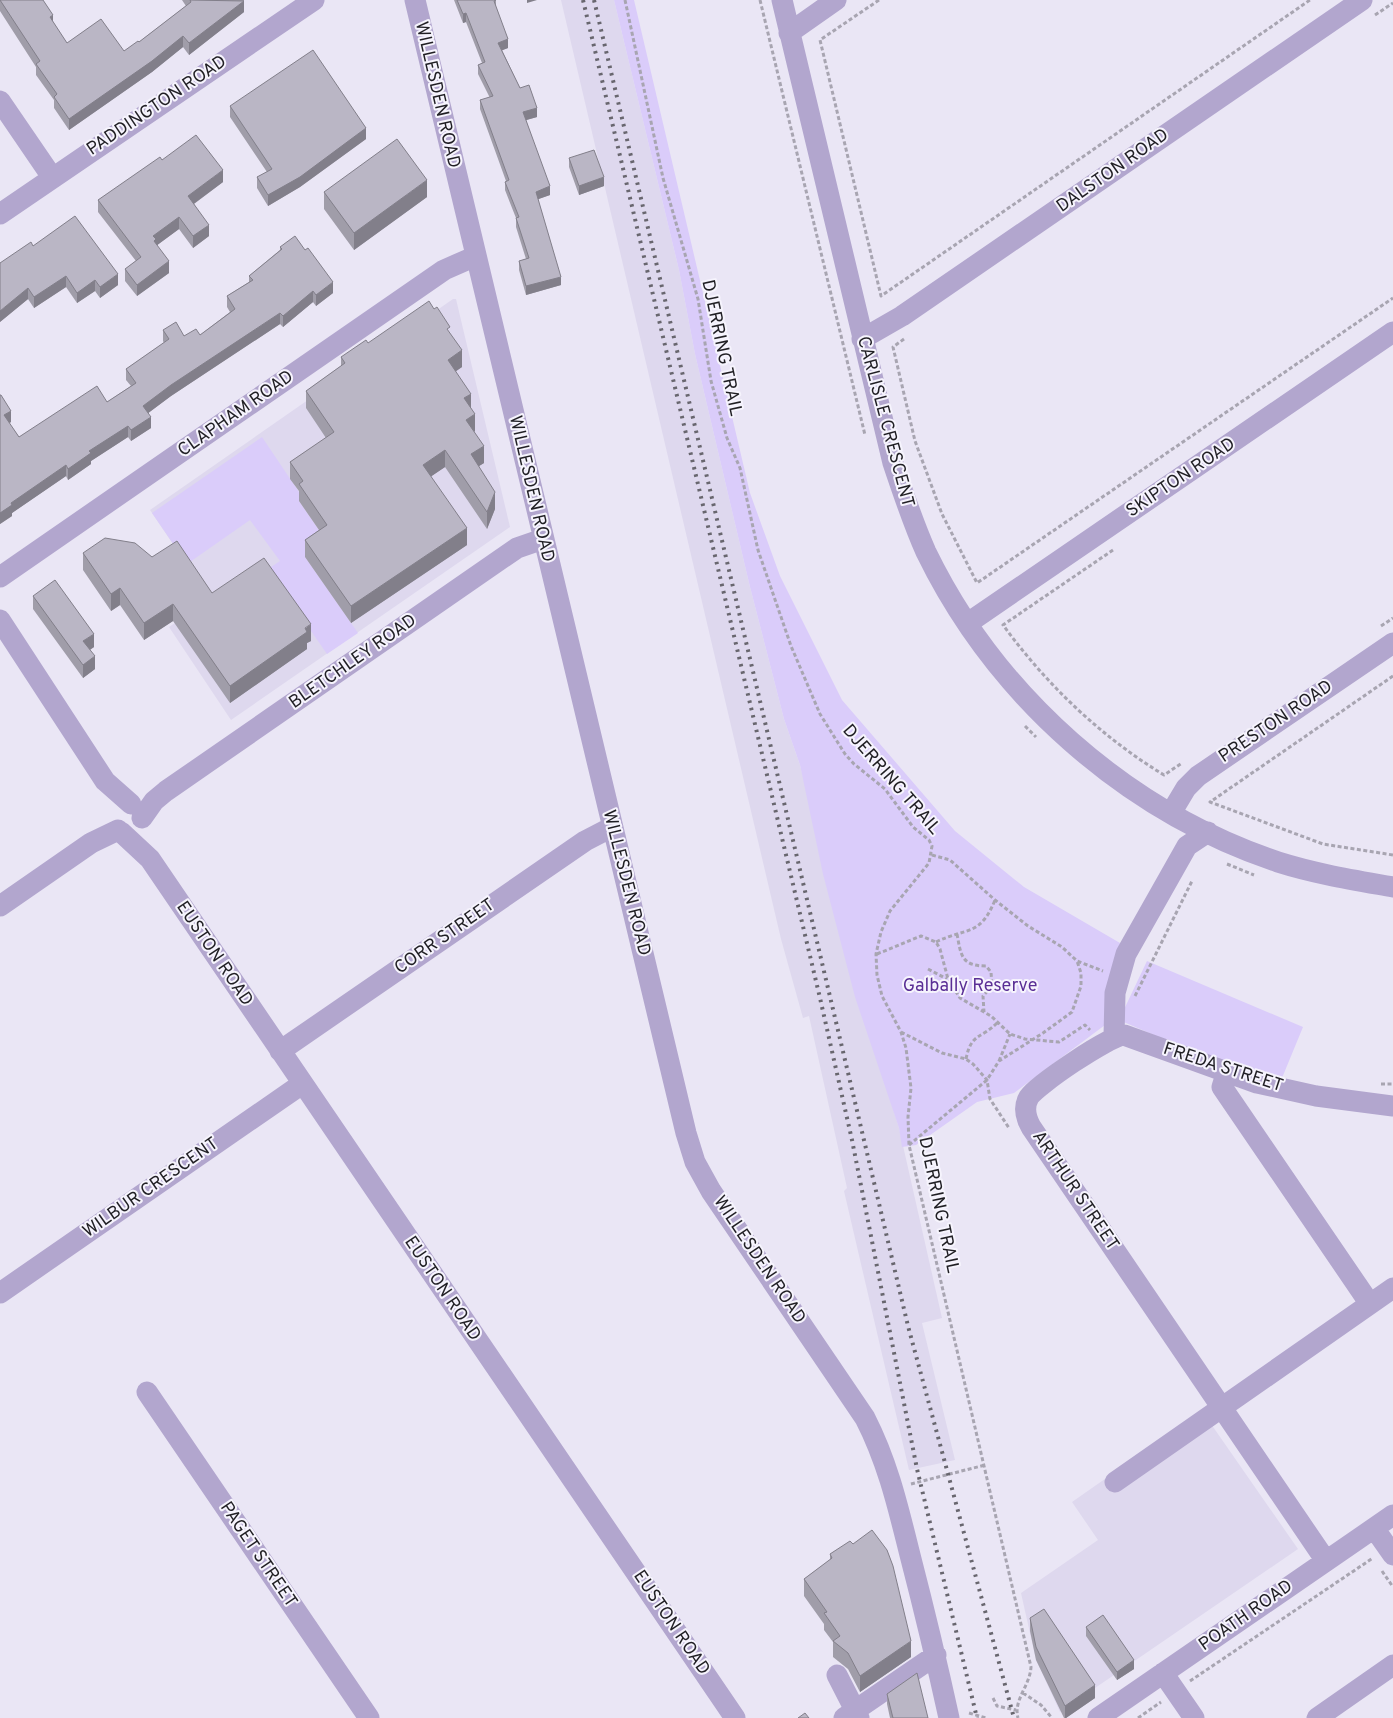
<svg xmlns="http://www.w3.org/2000/svg" width="1393" height="1718" font-family="Overpass,sans-serif">
<style>
.built{fill:#ded8ee}
.park{fill:#daccfa}
.lines{fill:none;stroke-linecap:round;stroke-linejoin:round}
.path{stroke:#a8a5b1;stroke-width:3;stroke-dasharray:4 2.5;stroke-linecap:butt}
.minor{stroke:#b2a6ce;stroke-width:21}
.rail{stroke:#68666e;stroke-width:4;stroke-dasharray:2.5 5;stroke-linecap:butt}
.wall{fill:#a09da9}
.shaded-wall{fill:#827f8a}
.building{fill:#bab6c5;stroke:#827f8a}
.labels{text-anchor:middle;dominant-baseline:central;stroke-width:4;stroke-linejoin:round;paint-order:stroke}
.street-label{font-size:18px;fill:#201f24;stroke:#f6f4fd}
.park-label{font-size:18px;fill:#5a2f95;stroke:#f6f4fd}
</style>
<rect width="100%" height="100%" fill="#eae6f5"/>
<path class="built" d="M561,0H614L679,270L695,354L750,587L784,719L800,765L880,1067L899,1128L942,1318L922,1323L955,1460L909,1470L844,1191L847,1188L809,1016L803,1018L781,939Z
M453,299H456L510,527L231,720L169,627L210,599L150,510Z
M1202,1411L1298,1549L1060,1712L1036,1660L1021,1593L1098,1540L1072,1502Z"/>
<path class="park" d="M614,0H634L750,493L780,576L842,700L955,831L1024,887L1120,943L1105,1025L1014,1093L977,1102L916,1145L902,1147L899,1128L855,997L823,874L800,765L784,719L750,587L695,354L679,270Z
M262,437L303,498L299,501L327,542L305,557L358,633L327,654L268,569L280,561L250,520L187,564L152,513Z
M1147,961L1303,1027L1282,1078L1205,1057L1119,1020Z"/>
<g class="lines">
<path class="path" d="M625,0L663,178L698,299L711,381L727,438L740,468L758,550L791,646L820,714L845,754L854,764L885,789L913,827L929,840L932,846L929,863L890,911L881,932L876,954L877,975L882,996L901,1032L906,1048L911,1088L908,1117L909,1145L1031,1667C1030,1686 1013,1700 1018,1718
M760,0L865,435
M879,0L820,40L881,296L1310,0
M1375,15L1393,3
M904,339L893,347L915,441L942,514L977,583L1393,298
M1113,550L1003,625C1047,685 1100,736 1164,775L1182,763
M1381,626L1393,618
M1393,676L1210,802L1323,844L1393,855
M1025,726L1036,737
M932,855L950,860L995,900L1028,926L1062,947L1077,961L1103,971
M1227,864L1254,875
M957,934C961,955 961,966 986,966L991,972L992,986L983,996L984,1012
M936,942C967,927 980,937 995,900
M877,954L921,936L936,942L940,949L948,979L960,998L991,1016L1010,1034L1025,1039L1059,1042L1085,1025L1090,1030
M928,969L947,979
M1135,996L1192,881
M901,1032L942,1053L966,1059L973,1064L987,1080L990,1099L1009,1128
M966,1059C971,1033 981,1039 997,1023
M999,1061L1010,1034
M1381,1084H1393
M909,1145L987,1080L999,1061L1043,1033L1072,1012L1081,986V973L1077,961
M911,1484L985,1465
M1382,1571L1393,1587
M1190,1681L1373,1558
M1023,1693L1041,1705L1052,1718
M993,1698L997,1706L1016,1710
M969,1713L986,1718
M1138,1718L1161,1702"/>
<path class="minor" d="M415,0L686,1133L695,1162L711,1191L865,1418C888,1463 898,1507 910,1555C924,1609 937,1663 949,1718
M782,0L893,463C903,493 913,523 926,552C996,696 1126,811 1278,862C1316,874 1354,880 1393,887
M789,33L836,0
M0,101L52,177
M0,214L314,0
M862,339L902,316L1362,0
M0,577L444,270L476,256
M0,620L105,781L131,804
M968,623L1393,332
M1171,813L1186,788L1198,776L1393,643
M142,818L154,801L166,791L517,548L543,539
M121,832L150,859L735,1718
M0,906L91,843L118,830
M1114,1037L1115,993L1126,954L1187,846L1208,832
M280,1051L585,841L612,827
M1226,1074L1222,1087L1370,1304
M0,1293L302,1084
M147,1392L369,1718
M1115,1482L1393,1288
M1374,1528L1393,1555
M1326,1561L1031,1127C1026,1118 1023,1107 1029,1097C1037,1085 1109,1036 1124,1035L1257,1083L1316,1096L1393,1106
M1163,1673L1194,1718
M837,1675L859,1718
M844,1718L936,1655
M1098,1718L1393,1515
M1317,1718L1393,1665"/>
<path class="rail" d="M583,0L820,998L852,1140L917,1469L977,1718
M594,0L908,1326L1014,1718"/>
</g>
<path class="wall" d="M0,0L53,23L67,43L124,51L139,42L186,6L182,0H244V12L189,55L183,47L152,72L69,130L54,108V100L36,75V67L0,11Z
M454,0H496V7L508,48L502,50L520,88L537,117L526,120L550,195L538,199L561,285L526,295L519,270V261L526,259L516,227V218L505,190V182L506,181L480,109V100L490,98L478,74V65L482,63L466,22L463,23Z
M230,106L366,139L300,187L268,206L257,188V177L267,172L230,117Z
M569,158L604,186L579,195L569,167Z
M162,160L223,182L194,204L209,236L193,248L179,229L157,245L169,273L137,296L125,281V269L136,261L98,212V200Z
M324,192L427,197L354,250L324,209Z
M33,246L118,285L100,298L95,291L77,303L66,287L34,308L28,299L0,322Z
M280,247L333,293L316,306L313,302L283,327L280,324L171,396L148,413L151,428L131,441L128,437L91,461V464L68,480L66,476L12,513V516L0,524V395L11,422L9,423L19,437L107,402L131,386L126,380V369L164,343L163,341V330L184,336L200,335L230,312L227,307V296L249,282V276L280,250Z
M450,334L462,367L455,371L471,408L475,431L474,432L484,463L479,466L495,509L487,529L445,467L431,476L467,545L351,623L305,557V540L319,530L299,501V491L290,479V462L326,438L306,408V391L341,366V357L368,343Z
M83,553L152,557L212,593L311,641L307,643V649L230,703L173,621L144,640L120,605L111,611L83,570Z
M33,596L94,647L90,650L95,669L83,678L33,609Z
M830,1554L911,1657L860,1692L848,1669L833,1657V1642L824,1630V1624L804,1596V1579L830,1560Z
M1030,1618L1095,1698L1066,1718H1064L1036,1660L1030,1631Z
M1086,1627L1134,1669L1117,1680L1086,1636Z
M887,1694L928,1718H890L887,1704Z"/>
<path class="shaded-wall" d="M527,0H537L527,3Z
M244,1V12L189,55V43Z
M466,13V22L463,23V14Z
M53,15V26L50,17Z
M183,36V47L152,72L69,130V119Z
M508,39V48L498,52V43Z
M537,108V117L523,121V112Z
M366,128V139L300,187L268,206V195Z
M223,170V182L188,208V196Z
M604,177V186L579,195V186Z
M427,180V197L354,250V233Z
M550,186V195L536,200V192Z
M179,217V229L156,246L154,253L153,236Z
M209,225V236L193,248V236Z
M169,261V273L137,296V285Z
M118,274V285L100,298V287Z
M66,276V287L34,308V297Z
M561,277V285L526,295V286Z
M95,280V291L77,303V293Z
M333,282V293L316,306V295Z
M28,288V299L0,322V311Z
M313,291V302L283,327V316Z
M280,313V324L171,396L143,417V406L171,385Z
M462,350V367L448,377V360Z
M471,394V411L464,398Z
M11,411V422L4,426V415Z
M475,414V431L466,437V420Z
M151,417V428L131,441V430Z
M128,426V437L91,461V464L68,480V469L89,451Z
M484,446V463L471,471V454Z
M445,450V467L423,482V465Z
M66,465V476L12,513V516L0,524V513L11,503Z
M495,492V509L487,529V512Z
M467,528V545L351,623V606Z
M120,588V605L111,611V594Z
M173,604V621L144,640V623Z
M311,624V641L307,643V649L230,703V686Z
M94,634V647L83,654V641Z
M95,656V669L83,678V665Z
M911,1641V1657L860,1692V1676Z
M1134,1660V1669L1117,1680V1672Z
M1095,1685V1698L1066,1718H1065V1706Z"/>
<path class="building" d="M0,0H43L53,15L50,17L67,43L101,19L124,51L138,41L139,42L191,2L190,0L244,1L189,43L183,36L152,61L69,119L54,97L57,94L36,64L40,61Z
M457,0H496L494,1L508,39L498,43L520,88L529,85L537,108L523,112L550,186L536,192L561,277L526,286L519,261L529,258L516,218L519,217L505,182L509,180L480,100L493,96L478,65L485,62L466,13L463,14Z
M313,50L366,128L300,177L268,195L257,177L272,169L230,106Z
M196,135L223,170L188,196L209,225L193,236L179,217L153,236L156,239L154,241L169,261L137,285L125,269L141,257L98,200L160,157L162,160Z
M397,139L427,180L354,233L324,192Z
M594,150L604,177L579,186L569,158Z
M75,216L118,274L100,287L95,280L77,293L66,276L34,297L28,288L0,311V263L31,242L33,246Z
M295,236L305,250L308,248L333,282L316,295L313,291L283,316L280,313L171,385L143,406L151,417L131,430L128,426L89,451L91,453L68,469L66,465L11,503L12,505L0,513V395H1L11,411L4,415L19,437L97,386L107,402L136,383L126,369L169,339L163,330L176,322L184,336L196,329L200,335L235,309L227,296L253,280L249,276L282,249L280,247Z
M429,301L434,309L437,307L450,327L447,329L462,350L448,360L471,394L464,398L475,414L466,420L484,446L471,454L495,492L487,512L445,450L423,465L467,528L351,606L305,540L327,525L299,484L303,481L290,462L334,432L306,391L345,363L341,357L366,340L368,343Z
M105,538L135,543L152,557L177,541L212,593L264,558L311,624L305,628L307,632L230,686L173,604L144,623L120,588L111,594L83,553Z
M55,580L94,634L83,641L95,656L83,665L33,596Z
M872,1530L887,1550L893,1566L911,1641L860,1676L848,1653L833,1641L840,1636L824,1613L827,1612L804,1579L832,1558L830,1554L850,1541L853,1544Z
M1044,1609L1095,1685L1065,1706L1036,1647L1030,1618Z
M1103,1615L1134,1660L1117,1672L1086,1627Z
M917,1673L928,1718H893L887,1694Z
M805,1713L809,1718H798Z"/>
<g class="labels">
<g class="street-label">
<text transform="translate(437 95) rotate(77)">WILLESDEN ROAD</text>
<text transform="translate(157 106) rotate(-34)">PADDINGTON ROAD</text>
<text transform="translate(1113 171) rotate(-35)">DALSTON ROAD</text>
<text transform="translate(721 348) rotate(78)">DJERRING TRAIL</text>
<text transform="translate(236 414) rotate(-35)">CLAPHAM ROAD</text>
<text transform="translate(885 422) rotate(75)">CARLISLE CRESCENT</text>
<text transform="translate(1181 478) rotate(-34)">SKIPTON ROAD</text>
<text transform="translate(531 489) rotate(77)">WILLESDEN ROAD</text>
<text transform="translate(353 662) rotate(-35)">BLETCHLEY ROAD</text>
<text transform="translate(1276 722) rotate(-34)">PRESTON ROAD</text>
<text transform="translate(891 780) rotate(49)">DJERRING TRAIL</text>
<text transform="translate(626 883) rotate(76)">WILLESDEN ROAD</text>
<text transform="translate(445 937) rotate(-35)">CORR STREET</text>
<text transform="translate(214 954) rotate(56)">EUSTON ROAD</text>
<text transform="translate(1223 1068) rotate(18)">FREDA STREET</text>
<text transform="translate(151 1188) rotate(-35)">WILBUR CRESCENT</text>
<text transform="translate(1075 1191) rotate(56)">ARTHUR STREET</text>
<text transform="translate(938 1205) rotate(78)">DJERRING TRAIL</text>
<text transform="translate(759 1260) rotate(56)">WILLESDEN ROAD</text>
<text transform="translate(442 1289) rotate(56)">EUSTON ROAD</text>
<text transform="translate(258 1555) rotate(56)">PAGET STREET</text>
<text transform="translate(1246 1616) rotate(-35)">POATH ROAD</text>
<text transform="translate(671 1623) rotate(56)">EUSTON ROAD</text>
</g>
<g class="park-label">
<text x="970" y="986">Galbally Reserve</text>
</g>
</g>
</svg>
